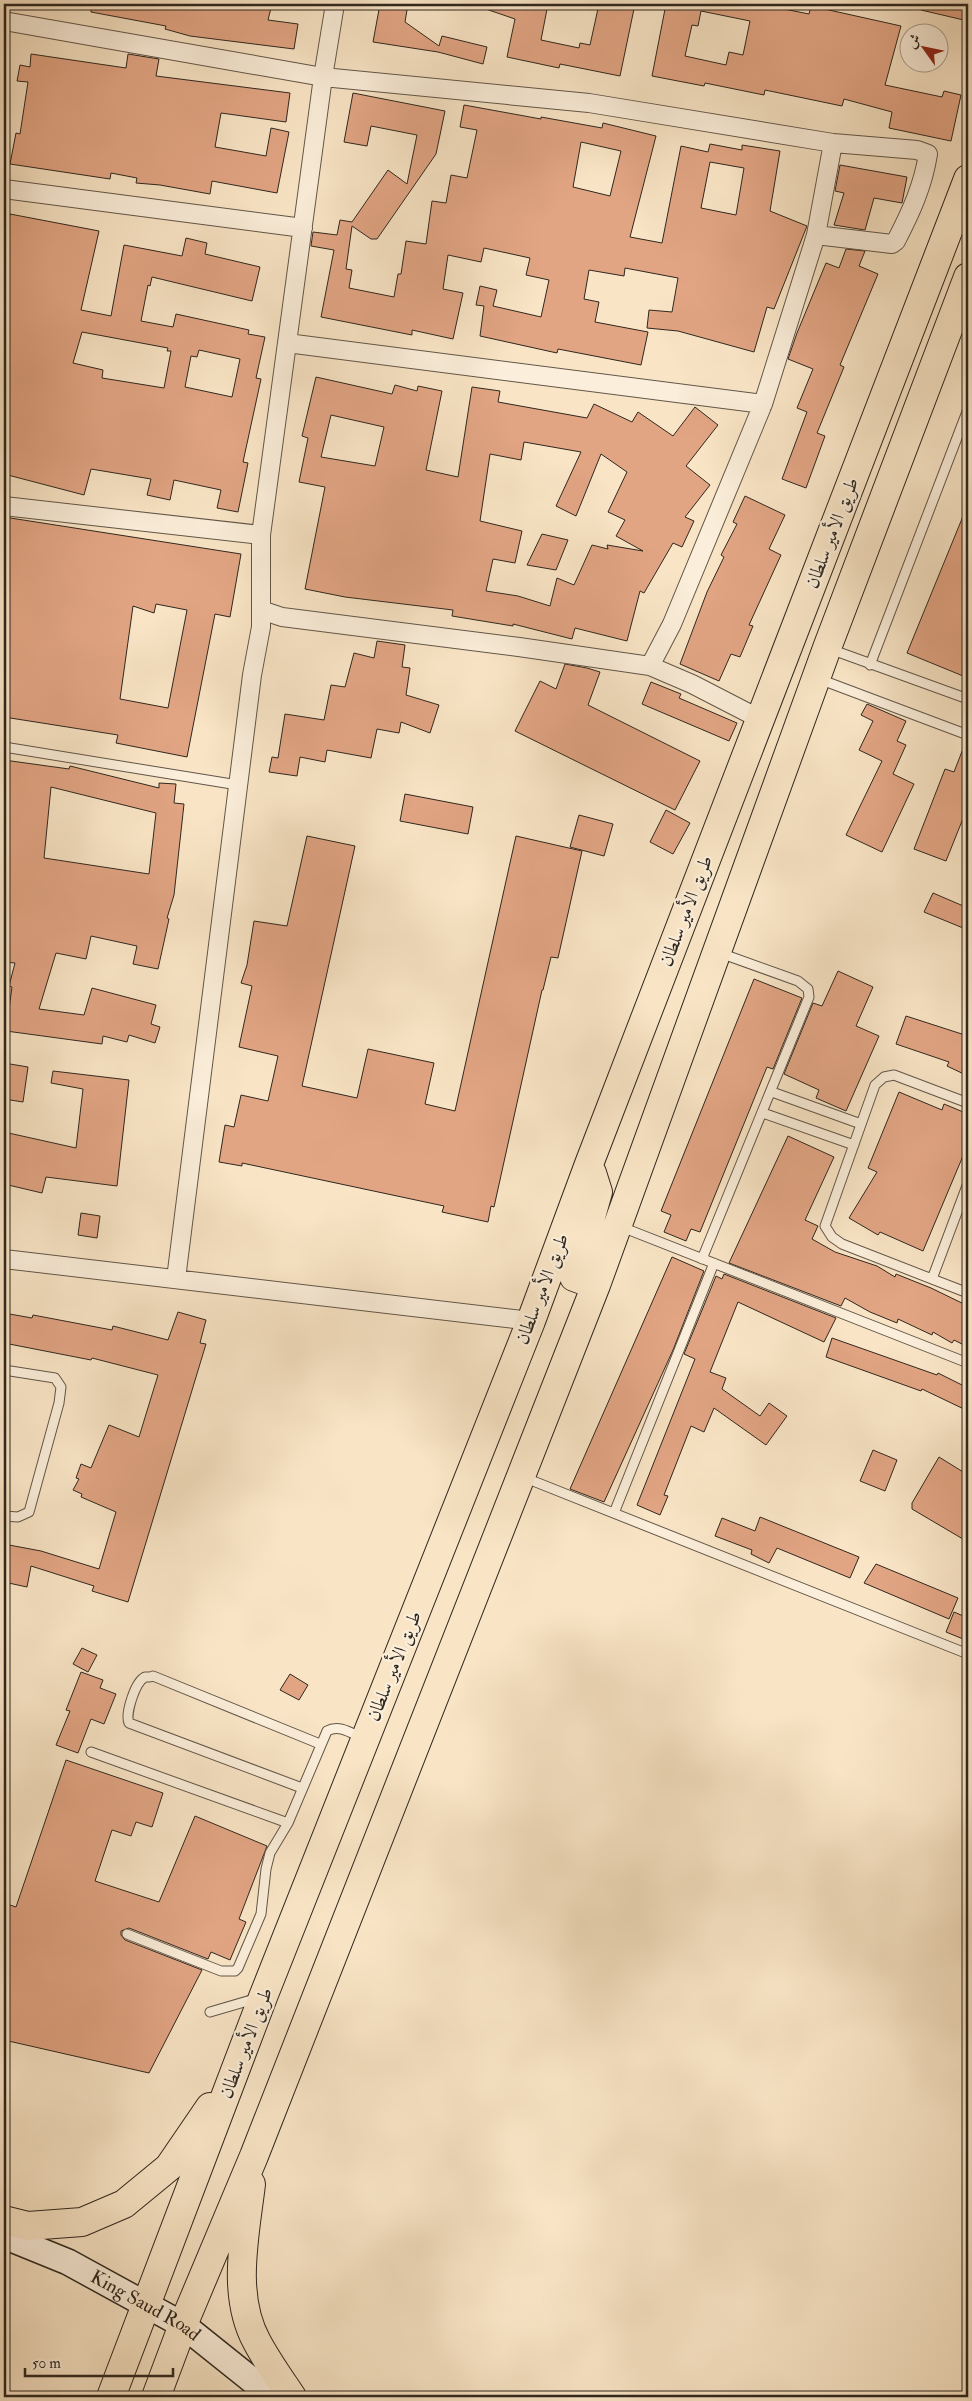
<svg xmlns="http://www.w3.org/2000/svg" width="972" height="2401" font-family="'IM FELL Double Pica',Amiri,serif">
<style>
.building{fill:#e2a584;stroke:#2f271e;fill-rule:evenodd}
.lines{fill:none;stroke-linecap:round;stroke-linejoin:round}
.service-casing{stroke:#625648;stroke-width:11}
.minor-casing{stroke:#625648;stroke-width:20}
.secondary-casing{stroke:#2f271e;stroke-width:28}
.primary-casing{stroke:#2f271e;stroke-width:30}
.service{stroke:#fbeeda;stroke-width:9}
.minor{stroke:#fbeeda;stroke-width:18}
.secondary{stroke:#fbeeda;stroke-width:25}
.primary{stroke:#f9e5c6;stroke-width:28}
.labels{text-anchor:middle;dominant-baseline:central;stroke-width:4.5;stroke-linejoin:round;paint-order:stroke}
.street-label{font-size:19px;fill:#2f271e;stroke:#fbeeda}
</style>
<rect width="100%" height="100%" fill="#f9e5c6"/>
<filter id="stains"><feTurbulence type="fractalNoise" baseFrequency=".004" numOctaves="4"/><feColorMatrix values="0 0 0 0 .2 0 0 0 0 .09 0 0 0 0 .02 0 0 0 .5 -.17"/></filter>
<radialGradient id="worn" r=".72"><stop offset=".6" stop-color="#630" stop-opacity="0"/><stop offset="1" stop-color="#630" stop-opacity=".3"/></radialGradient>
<path class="building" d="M91,4H272L268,20L298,24L294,49L190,36L165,29L166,26L91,12Z
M380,4H408L405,22L439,46L442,36L487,47L483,64L438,52L373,42Z
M477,4H548L541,40L579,48L580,43L590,45L599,4H635L620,76L560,64L559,68L507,57L515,19L477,6Z
M666,4H759L809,14L811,6L901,26L885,85L942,97L944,91L961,95L951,141L889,128L892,112L844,99L842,106L765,90L764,95L705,83L704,86L652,76ZM701,11L750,21L743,55L729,52L726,65L685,56L692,25L698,26Z
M922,4H968V21L921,10Z
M31,54L126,68L128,54L159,59L156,76L290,93L286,122L221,113L215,147L266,156L271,128L289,132L277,193L212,181L210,194L160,185L136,183L137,178L111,173L110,179L10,164L16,133L20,134L28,82L17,81L20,65L30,67Z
M353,93L445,111L436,154L377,239H371L352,226L346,269L352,270L349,288L394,297L398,274H401L406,241L426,244L432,201L446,203L451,175L467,178L477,130L460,127L464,105L541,119V117L602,128L603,123L656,136L630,237L662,243L681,146L708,152L710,144L742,150V145L780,151L770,211L807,226L774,309L767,307L754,352L678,331L647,328L649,310L672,312L678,278L625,268L624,276L589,270L584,299L599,302L595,322L648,332L641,365L558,349L557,353L480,336L484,306L476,305L480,286L497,290L493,306L541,317L549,280L526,275L530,258L484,248L481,262L448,255L443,289L463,293L453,339L412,330V335L321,317L334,250L311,246L313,232L337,235L340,220L352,222L388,170L407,184L417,135L371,126L367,146L344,142ZM581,142L621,151L610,196L573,187ZM710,162L744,168L736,215L701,208Z
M840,165L907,177L902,203L874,198L865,230L834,225L844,193L835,191Z
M10,214L99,231L81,310L111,316L124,245L182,256L186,238L207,243L205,254L260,267L252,301L152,277L150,286L148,285L141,321L173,327L176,314L249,330L248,334L265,337L256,378L261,379L243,462L248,463L238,512L217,508L221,490L174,480L170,500L147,495L151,479L91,469L84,495L4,474V259ZM82,332L168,348L167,351H171L164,388L102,378L103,370L73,363ZM199,350L240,359L232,397L185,387L191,356L197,357Z
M846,249L865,251L859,266L878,274L840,365L844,367L817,433L825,436L806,488L782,479L807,412L797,408L813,369L788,359L797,333L826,263L839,268Z
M316,377L392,394L395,385L417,391L418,386L442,391L426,470L458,477L472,387L500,391L498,402L587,418L594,404L632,422L638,412L673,436L695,407L718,425L686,466L710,485L685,517L694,521L682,547L673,543L644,593L640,591L627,641L575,628L572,639L513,624V626L452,616L453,610L345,597L305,589L325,487L299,482L308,438L302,436ZM331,415L384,427L375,466L321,457ZM524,442L581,452L556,506L576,516L601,454L627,472L608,512L625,520L616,536L643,551L607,545L608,549L592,545L574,585L557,578L550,606L518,596L486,591L493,559L515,563L522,531L480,521L490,454L521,460Z
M745,496L785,515L769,549L781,555L749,625L753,626L740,657L731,654L719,681L680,664L707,592L724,557L721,555L737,524L733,522Z
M968,504V678L907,653Z
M4,517L241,554L230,617L215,614L187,757L116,743L118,735L4,717ZM156,604L187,610L168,708L120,699L133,606L154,613Z
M542,534L568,540L556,570L527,565Z
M377,641L405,645L402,667L410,668L406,695L439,705L430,733L401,722L399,733L377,729L371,758L327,750L325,762L300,757L297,776L269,772L272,757L278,758L285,714L324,720L331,685L345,687L354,653L374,658Z
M565,664L587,668L600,672L588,705L700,761L675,810L515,731L540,681L556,689Z
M651,682L681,694L679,698L737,723L729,741L642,704Z
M867,704L906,721L897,741L906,745L893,774L914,784L882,852L846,835L882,761L859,750L873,721L861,715Z
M966,741H968V806L946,861L914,849L945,769L954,772Z
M4,760L69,769L70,766L159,788V783L176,784L174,803L184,804L174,895L167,918L169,919L158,969L133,964L137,946L91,936L86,959L56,953L39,1009L84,1015L92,988L156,1005L151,1024L160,1027L155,1043L129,1035L127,1042L103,1036L102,1044L6,1031L12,987L9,986L15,963L4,962V792L8,778L4,777ZM51,787L156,813L149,874L44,858Z
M405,794L473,807L468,834L400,821Z
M666,810L690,823L673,854L650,842Z
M579,815L613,824L604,856L570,847Z
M307,836L355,846L302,1086L357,1098L368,1049L434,1063L425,1104L455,1111L516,836L582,851L558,958L551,957L543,990H542L494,1207L491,1206L488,1222L442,1212L444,1206L242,1163V1166L219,1162L225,1125L234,1127L241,1095L268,1101L278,1056L239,1047L252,986L241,983L247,965L254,921L287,926Z
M933,893L968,908V930L924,912Z
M838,971L873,987L856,1026L879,1036L846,1111L816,1098L819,1090L784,1074L813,1003L822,1006Z
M754,979L802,998L773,1069L767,1067L700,1232L691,1229L686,1241L664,1232L671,1215L661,1211Z
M906,1016L968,1036V1076L947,1066L949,1062L896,1044Z
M4,1063L28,1067L23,1102L4,1099Z
M53,1071L129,1080L117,1186L46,1177L42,1193L4,1184V1132L76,1148L83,1089L51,1083Z
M899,1092L942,1110L944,1104L968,1114V1144L923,1251L880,1232L878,1235L849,1218L877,1172L868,1168Z
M788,1136L834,1157L805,1220L818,1226L812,1239L835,1252L877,1266L895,1277L896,1274L931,1288L968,1306V1347L954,1340L952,1343L933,1332L932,1335L898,1319L897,1323L870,1312L845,1298L841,1306L729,1263Z
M81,1213L100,1216L97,1238L78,1235Z
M672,1257L704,1271L673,1350L604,1502L570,1489Z
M724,1274L836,1318L824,1342L738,1302L710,1372L726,1378L722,1389L760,1416L769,1403L787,1416L766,1445L714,1408L704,1432L691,1426L664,1495L668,1496L660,1515L637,1505L695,1359L684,1354L716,1276L722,1279Z
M178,1312L206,1320L200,1343L206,1344L128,1602L92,1591L94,1586L31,1566L27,1587L4,1582V1561L6,1562L9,1545L41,1551L99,1569L116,1512L81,1497L82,1494L73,1490L79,1479L76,1478L81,1464L91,1468L109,1425L139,1437L158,1375L92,1358L91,1360L4,1343V1313L32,1318L33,1315L112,1330L113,1326L168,1340Z
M832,1338L937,1375L938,1373L968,1388V1411L922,1389L921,1391L826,1357Z
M873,1450L897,1460L885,1491L860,1481Z
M939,1457L968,1475V1542L912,1509V1503Z
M760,1517L859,1557L850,1578L777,1548L769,1563L751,1554L752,1550L715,1536L722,1518L755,1531Z
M876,1564L958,1598L949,1619L864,1583Z
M954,1612L968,1618V1641L946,1632Z
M82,1648L97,1655L88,1672L73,1664Z
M81,1672L103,1680L100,1688L116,1694L104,1724L91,1719L78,1753L56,1745L70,1711L66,1710Z
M290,1674L308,1685L299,1700L280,1690Z
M66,1760L163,1793L152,1827L136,1822L131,1836L112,1830L95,1881L159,1902L195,1816L267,1846L239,1919L246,1922L230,1960L211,1952L208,1959L129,1928L121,1931V1935L125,1940L202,1970L149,2073L4,2040V1903L16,1907Z"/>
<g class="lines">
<defs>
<path id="service" d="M830,649L968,699
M870,665L968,409
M819,679L968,735
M4,747L238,785
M772,1092L861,1124
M968,1103L894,1075L884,1077L875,1085L825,1226L832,1237L842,1244L968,1293
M763,1113L854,1145
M619,1226L968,1363
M702,1259L809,997L808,989L798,981L720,953
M932,1279L968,1183
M4,1370L55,1378L61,1387L59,1403L29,1512L18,1517L4,1516
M523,1477L968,1654
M614,1513L714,1263
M91,1752L288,1823
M302,1788L129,1723C125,1714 135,1682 145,1677C146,1677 152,1677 153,1676L320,1744
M127,1934L221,1971H235L238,1968L261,1914L266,1869L270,1853L288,1823L327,1731C339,1724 351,1733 362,1738
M210,2012L258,1998"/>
<path id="minor" d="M4,21L323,77L589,103L833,143L816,235L763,404L672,624L650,666L519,647L282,617L261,610
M4,189L303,228
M816,235L892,244L896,241C911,212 923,186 928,154L917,150L833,143
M287,343L763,404
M4,506L261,535
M650,666L692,684L760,719
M4,1259L531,1321
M176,1279L252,675L261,627V535L323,77L335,4"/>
<g id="secondary">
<path id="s1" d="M4,2236L68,2262L183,2325L273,2397"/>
</g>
<path id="primary" d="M592,1173L598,1192L574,1277L596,1285
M251,2184C245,2235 231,2295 257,2342C267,2361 280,2379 292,2397
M4,2220L28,2226L82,2222L124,2204L169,2167L210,2107
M111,2397L263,1997L531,1321L589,1164L968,179
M156,2397L183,2325L254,2156L596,1285L827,648L968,277"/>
</defs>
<use href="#service" class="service-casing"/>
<use href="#minor" class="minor-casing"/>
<use href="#secondary" class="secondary-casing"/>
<use href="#primary" class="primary-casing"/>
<use href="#service" class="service"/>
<use href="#minor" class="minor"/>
<use href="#secondary" class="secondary"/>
<use href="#primary" class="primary"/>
</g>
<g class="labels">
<g class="street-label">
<text transform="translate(832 533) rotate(-69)">طريق الأمير سلطان</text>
<text transform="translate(686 911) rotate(-69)">طريق الأمير سلطان</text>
<text transform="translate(542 1289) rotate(-69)">طريق الأمير سلطان</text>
<text transform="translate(394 1666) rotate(-68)">طريق الأمير سلطان</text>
<text transform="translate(246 2043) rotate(-69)">طريق الأمير سلطان</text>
<text stroke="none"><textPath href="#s1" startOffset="158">King Saud Road</textPath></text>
</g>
</g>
<rect width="972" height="2401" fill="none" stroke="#f9e5c6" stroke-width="20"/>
<rect x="5" y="5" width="962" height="2391" fill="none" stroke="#2f271e" stroke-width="2.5"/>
<rect x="10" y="10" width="952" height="2381" fill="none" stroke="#2f271e"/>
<g transform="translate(924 48) rotate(303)"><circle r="24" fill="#fbeeda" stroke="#a99e8f"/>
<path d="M0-4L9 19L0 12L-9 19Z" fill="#8f2418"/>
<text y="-8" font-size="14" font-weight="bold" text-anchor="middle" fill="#2f271e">ش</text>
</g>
<path d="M25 2368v8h148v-8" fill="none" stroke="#2f271e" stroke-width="2.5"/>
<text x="32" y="2368" font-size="15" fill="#2f271e" stroke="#fbeeda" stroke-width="4" paint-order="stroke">50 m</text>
<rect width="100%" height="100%" filter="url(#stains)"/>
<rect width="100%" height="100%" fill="url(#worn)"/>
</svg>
